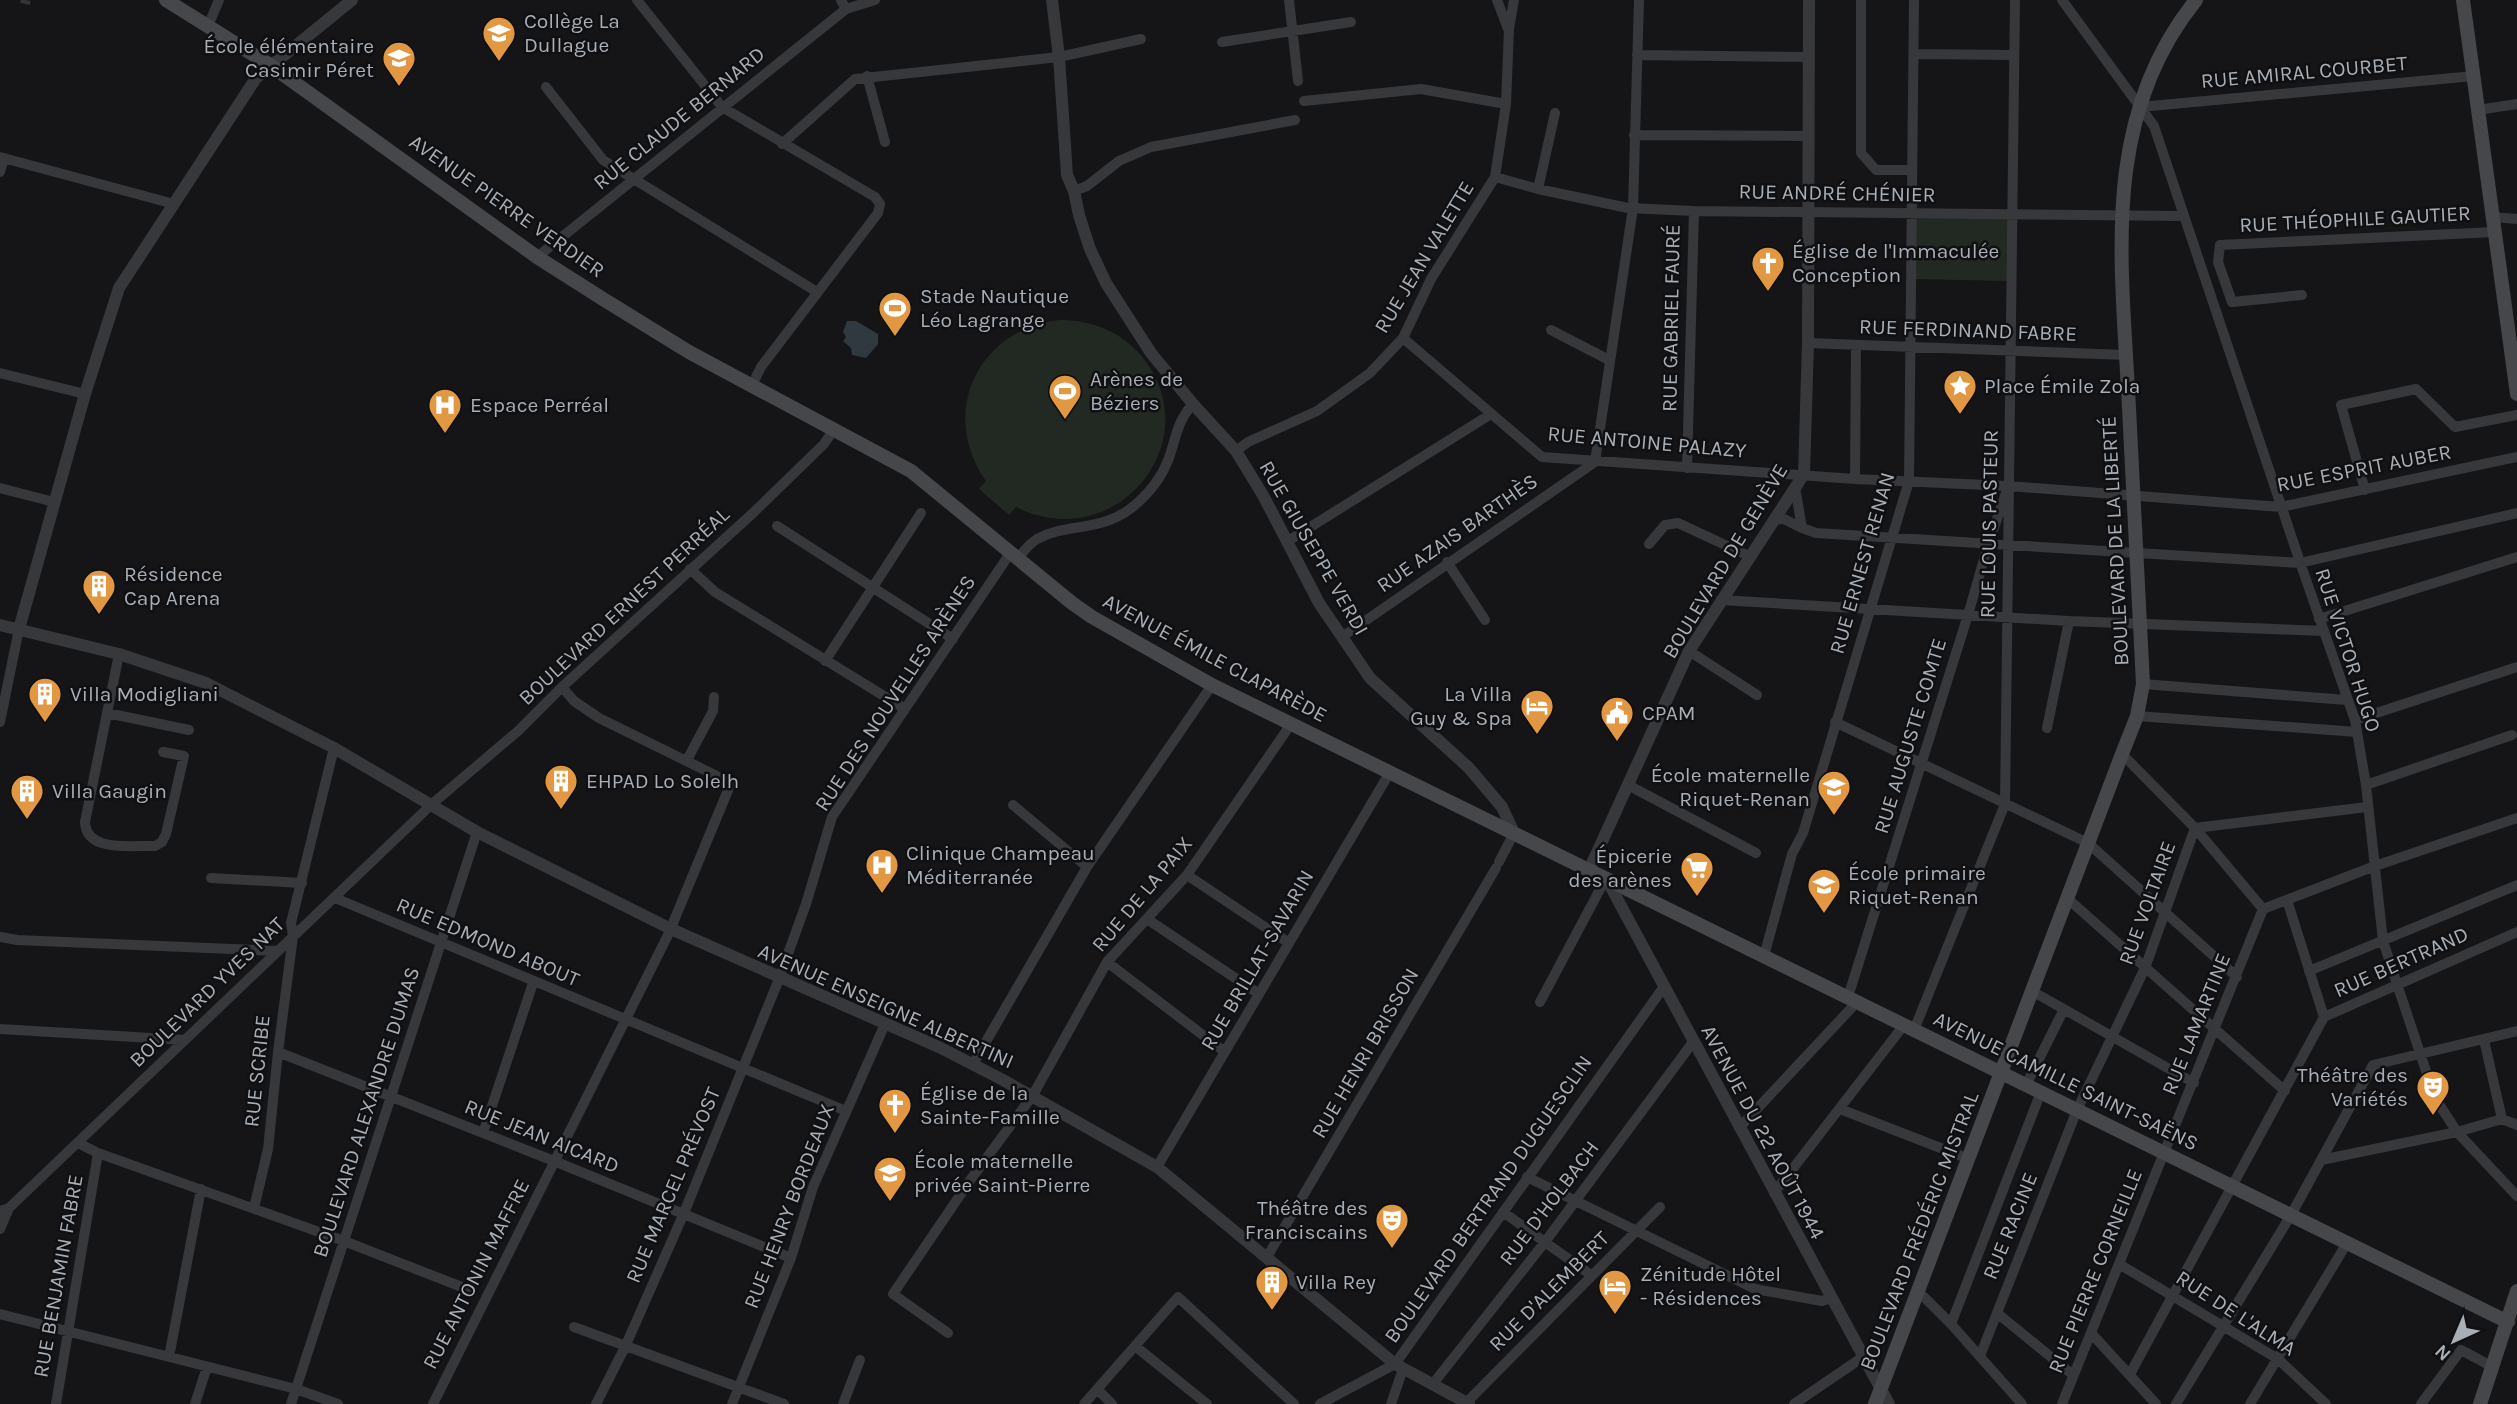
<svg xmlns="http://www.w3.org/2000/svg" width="2517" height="1404" font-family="Karla,sans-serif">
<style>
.green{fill:#222922}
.water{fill:#2f393f}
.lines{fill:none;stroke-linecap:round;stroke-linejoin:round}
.minor-tunnel{stroke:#323437;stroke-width:10;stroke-dasharray:10 5;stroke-linecap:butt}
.minor{stroke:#37383b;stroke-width:10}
.tertiary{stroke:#37383b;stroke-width:12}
.secondary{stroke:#45474b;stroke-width:14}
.labels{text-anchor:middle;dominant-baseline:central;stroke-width:5;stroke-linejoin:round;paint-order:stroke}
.poi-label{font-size:21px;fill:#a8aeb6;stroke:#101012;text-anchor:start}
.street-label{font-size:21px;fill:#a8aeb6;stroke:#101012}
</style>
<rect width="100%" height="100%" fill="#151517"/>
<path class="green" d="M1911,213L2013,214L2011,281L1911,279Z
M1060,320C1089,320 1117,330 1137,351C1215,435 1118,558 1016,507L1009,515L979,489L986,481C938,414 978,328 1060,320Z"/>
<path class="water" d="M847,321H856L878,334V344L866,358L852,355L851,348L843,341L846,337L843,332Z"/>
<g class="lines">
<path class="minor-tunnel" d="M25,4L26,0"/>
<path class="minor" d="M637,0L722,107L875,197L880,204L878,213L761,367L752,385
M841,0L846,9
M1289,0L1298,81
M1497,0L1508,29
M1861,0V153L1876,170H1912
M2062,0L2154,126L2303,571L2355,720L2366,785L2383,941L2397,984L2435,1098L2457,1132L2517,1196
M208,26L219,0
M1222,42L1351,22
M1914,54L2013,55
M1637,55L1808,57
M867,76L885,142
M546,87L603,160L817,292
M1304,101L1421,89L1506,104
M2138,105L2151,106L2474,76
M2478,110L2517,104
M1634,135L1808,136
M782,144L855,79L1059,57L1141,39
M0,157L174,204
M0,172L4,158
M1495,177L1538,189L1628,208L1694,211L2183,216
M1538,189L1555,113
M1074,191L1087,186L1119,161L1151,147L1295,120
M2493,217L2517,219
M537,257L846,9L875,0
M2302,295L2232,302L2218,262L2220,245L2495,232
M1551,330L1609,360
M1403,338L1542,457L1855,479L2008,486L2281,507L2517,457
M1808,343L2126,355
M0,373L85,394
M1236,451L1248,442L1317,411L1370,373L1403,338L1431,279L1495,177L1506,104L1509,29L1514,0
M1687,468L1694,211
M1855,479L1856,345
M1795,487L1802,528L1816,533L2300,563L2517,513
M0,488L54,502
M2365,490L2341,405L2416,389L2455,427L2517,415
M1773,520L1784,519L1802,528
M777,526L953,639
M1288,541L1491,414
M1649,544L1665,525L1678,523L1749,556
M1018,558C1024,551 1030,543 1037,539C1067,523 1099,532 1130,509C1147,496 1161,479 1169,458C1176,438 1177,421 1193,404
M1447,562L1485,620
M690,569L715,592L905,709
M1721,600L2069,621L2323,631
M2319,619L2517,557
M1342,637L1595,462L1633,208L1639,0
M1689,651L1757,695
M119,654L85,822C86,853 133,845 155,846L162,842L166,834L184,756L163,752
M825,661L921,513
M2143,684L2347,700
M107,713L189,730
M2137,716L2357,732
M2355,720L2517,667
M0,722L19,629
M1835,722L2088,843L2237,977
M2047,728L2069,621
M2122,754L2195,828L2263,909
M687,760L713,711L714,697
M1628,785L1756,853
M2366,785L2512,735
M1013,805L1087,867
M1499,862L1514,833
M1187,875L1289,943
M211,878L302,883
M335,898L846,1111
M2068,899L2285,1091
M2287,900L2324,1017
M2263,909L2375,866L2517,818
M1147,919L1259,994
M0,937L17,940L277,951
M1764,956L1792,854L1803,833L1909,481L1914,0
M1107,962L1225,1052
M2309,971L2517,885
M2032,991L2194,1083
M1848,997L1968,615L1988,545L2006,493
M1540,1002L1606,878
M0,1029L185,1040
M1914,1030L2005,804L2015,0
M2484,1040L2502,1119
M278,1052L554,1161L791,1258
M973,1064L1087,867L1212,685
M2026,1085L2064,1009
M1840,1109L1969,1159
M1739,1128L1857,1002
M483,1133L533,983
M78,1143L98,1153L344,1241L467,1289
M2321,1160L2457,1132L2502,1119L2517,1125
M1157,1167L1390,772
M1527,1177L1755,1289L1822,1301L1831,1298
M1774,1193L1904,1025
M254,1208L268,1149L278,1052L293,936L291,923L334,748
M0,1211L9,1208L432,804L518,731L562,687L753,513L824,444L834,429
M1503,1212L1591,1275
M0,1229L9,1208
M1267,1257L1496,868
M2119,1264L2278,1359L2326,1404
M1918,1294L1924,1297L1951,1324L2022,1404
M1997,1313L2073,1375
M0,1314L296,1389L338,1404
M1951,1324L2041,1092
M574,1327L784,1404
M948,1333L893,1294L971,1179L1033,1095L1107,962L1187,875L1291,724
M2091,1333L2156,1404
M1135,1346L1207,1404
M1980,1356L2077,1110L2145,968L2195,828L2367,807
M169,1357L201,1189
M2130,1374L2324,1017L2517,932
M1432,1385L1545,1242L1693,1042
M1097,1389L1112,1404
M56,1404L98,1153
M195,1404L207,1367
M291,1404L477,832
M433,1404L668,935L731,783L599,718L574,701L562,687
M596,1404L625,1347L684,1213L777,984L806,904L832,817L1011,552
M732,1404L791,1258L813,1187L885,1024
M843,1404L860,1360
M1084,1404L1178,1297L1294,1404
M1320,1404L1395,1364L1663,988
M1391,1404L1403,1369
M1465,1404L1660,1207
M1794,1404L1863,1357
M2062,1404L2263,909
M2176,1404L2291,1215L2373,1065L2517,1031
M2250,1404L2347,1243
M2421,1404L2461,1350L2493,1367"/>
<path class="tertiary" d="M1052,0L1059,57L1067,175L1074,191L1079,215L1090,249L1106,283L1151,353L1193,404L1236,451L1264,497L1319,603L1370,678L1469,768L1502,807L1514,833
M0,625L119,654L206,683L334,748L477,832L671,929L941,1048L1003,1080L1157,1167L1395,1364L1469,1404
M19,629L85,394L119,288L256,78L352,0
M1589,870L1689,651L1804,474L1808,343L1809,0
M1606,878L1889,1404"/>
<path class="secondary" d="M166,0L270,65L537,257L603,299L689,352L911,471L1072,603L1092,617L1212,685L2508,1322
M2463,0L2517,394
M1875,1404L2122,754L2137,716L2143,684C2138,592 2133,500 2129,408C2122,264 2099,120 2196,0
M2480,1404L2517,1291"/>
</g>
<defs>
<symbol id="school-pin" viewBox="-11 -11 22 30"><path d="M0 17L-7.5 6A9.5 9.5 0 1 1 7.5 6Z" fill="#e29842" stroke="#101012"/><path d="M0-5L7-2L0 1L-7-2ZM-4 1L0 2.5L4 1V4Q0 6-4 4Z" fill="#fff"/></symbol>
<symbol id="church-pin" viewBox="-11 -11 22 30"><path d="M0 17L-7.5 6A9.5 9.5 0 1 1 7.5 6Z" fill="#e29842" stroke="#101012"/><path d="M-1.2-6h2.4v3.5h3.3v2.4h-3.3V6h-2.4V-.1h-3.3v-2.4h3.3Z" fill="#fff"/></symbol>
<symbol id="stadium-pin" viewBox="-11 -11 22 30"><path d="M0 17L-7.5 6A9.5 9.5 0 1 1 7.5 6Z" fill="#e29842" stroke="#101012"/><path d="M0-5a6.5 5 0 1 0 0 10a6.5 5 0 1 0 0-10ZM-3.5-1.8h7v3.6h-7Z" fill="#fff"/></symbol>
<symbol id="sight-pin" viewBox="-11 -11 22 30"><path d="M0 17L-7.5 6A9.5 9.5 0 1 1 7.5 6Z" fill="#e29842" stroke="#101012"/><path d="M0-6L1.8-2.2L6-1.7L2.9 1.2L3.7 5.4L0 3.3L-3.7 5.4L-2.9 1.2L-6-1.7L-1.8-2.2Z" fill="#fff"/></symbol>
<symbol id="hospital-pin" viewBox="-11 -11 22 30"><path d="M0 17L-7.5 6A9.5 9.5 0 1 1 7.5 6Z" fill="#e29842" stroke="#101012"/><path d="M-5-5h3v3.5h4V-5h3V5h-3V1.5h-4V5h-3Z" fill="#fff"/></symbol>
<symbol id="building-pin" viewBox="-11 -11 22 30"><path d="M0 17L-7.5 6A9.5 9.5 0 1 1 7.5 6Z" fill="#e29842" stroke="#101012"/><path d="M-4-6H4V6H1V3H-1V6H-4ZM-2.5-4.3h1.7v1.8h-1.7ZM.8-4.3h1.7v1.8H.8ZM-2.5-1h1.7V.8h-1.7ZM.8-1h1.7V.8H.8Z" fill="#fff"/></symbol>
<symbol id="hotel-pin" viewBox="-11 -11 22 30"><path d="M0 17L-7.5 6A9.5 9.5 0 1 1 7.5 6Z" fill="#e29842" stroke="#101012"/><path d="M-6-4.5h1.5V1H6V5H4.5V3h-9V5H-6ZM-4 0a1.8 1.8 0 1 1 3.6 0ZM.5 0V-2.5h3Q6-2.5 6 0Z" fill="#fff"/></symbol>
<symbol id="civic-pin" viewBox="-11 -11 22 30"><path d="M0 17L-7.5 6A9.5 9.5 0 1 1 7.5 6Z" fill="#e29842" stroke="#101012"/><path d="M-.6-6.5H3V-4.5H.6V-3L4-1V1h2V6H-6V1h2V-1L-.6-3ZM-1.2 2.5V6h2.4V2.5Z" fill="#fff"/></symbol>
<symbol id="supermarket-pin" viewBox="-11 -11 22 30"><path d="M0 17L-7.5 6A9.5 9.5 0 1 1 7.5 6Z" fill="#e29842" stroke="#101012"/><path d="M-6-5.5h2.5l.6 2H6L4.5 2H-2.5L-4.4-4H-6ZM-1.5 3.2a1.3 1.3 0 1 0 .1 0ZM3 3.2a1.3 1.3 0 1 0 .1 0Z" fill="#fff"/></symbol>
<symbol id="theatre-pin" viewBox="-11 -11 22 30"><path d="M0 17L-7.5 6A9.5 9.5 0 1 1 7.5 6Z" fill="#e29842" stroke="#101012"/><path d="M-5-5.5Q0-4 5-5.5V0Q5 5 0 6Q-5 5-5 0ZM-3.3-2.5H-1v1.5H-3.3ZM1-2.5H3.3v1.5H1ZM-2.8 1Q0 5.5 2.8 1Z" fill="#fff"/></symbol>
</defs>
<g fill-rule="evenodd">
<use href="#school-pin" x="480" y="14" width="38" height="52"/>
<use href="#school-pin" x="380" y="39" width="38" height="52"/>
<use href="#church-pin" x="1749" y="244" width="38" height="52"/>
<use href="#stadium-pin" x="876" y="289" width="38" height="52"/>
<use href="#sight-pin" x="1941" y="367" width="38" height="52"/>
<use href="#stadium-pin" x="1046" y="372" width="38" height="52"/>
<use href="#hospital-pin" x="426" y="386" width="38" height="52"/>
<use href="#building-pin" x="80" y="567" width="38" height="52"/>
<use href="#building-pin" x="26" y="675" width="38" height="52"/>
<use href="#hotel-pin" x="1518" y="687" width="38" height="52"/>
<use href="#civic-pin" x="1598" y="694" width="38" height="52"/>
<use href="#building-pin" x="542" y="762" width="38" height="52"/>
<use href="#school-pin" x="1815" y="768" width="38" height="52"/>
<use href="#building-pin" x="8" y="772" width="38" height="52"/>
<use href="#hospital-pin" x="863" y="846" width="38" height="52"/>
<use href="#supermarket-pin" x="1678" y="849" width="38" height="52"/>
<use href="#school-pin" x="1805" y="866" width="38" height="52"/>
<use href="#theatre-pin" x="2414" y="1068" width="38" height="52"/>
<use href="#church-pin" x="876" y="1086" width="38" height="52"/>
<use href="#school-pin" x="871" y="1154" width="38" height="52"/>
<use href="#theatre-pin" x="1373" y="1201" width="38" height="52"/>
<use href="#building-pin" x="1253" y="1263" width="38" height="52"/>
<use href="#hotel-pin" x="1596" y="1267" width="38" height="52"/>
</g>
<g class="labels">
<g class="poi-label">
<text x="524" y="21">Collège La<tspan x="524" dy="24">Dullague</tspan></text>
<text x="374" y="46" text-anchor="end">École élémentaire<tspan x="374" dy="24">Casimir Péret</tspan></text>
<text x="1792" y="251">Église de l'Immaculée<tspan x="1792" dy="24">Conception</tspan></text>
<text x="920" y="296">Stade Nautique<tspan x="920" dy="24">Léo Lagrange</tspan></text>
<text x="1090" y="379">Arènes de<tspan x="1090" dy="24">Béziers</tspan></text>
<text x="1984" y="386">Place Émile Zola</text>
<text x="470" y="405">Espace Perréal</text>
<text x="124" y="574">Résidence<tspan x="124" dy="24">Cap Arena</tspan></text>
<text x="70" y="694">Villa Modigliani</text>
<text x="1512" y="694" text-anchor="end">La Villa<tspan x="1512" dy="24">Guy &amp; Spa</tspan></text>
<text x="1642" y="713">CPAM</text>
<text x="1810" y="775" text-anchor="end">École maternelle<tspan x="1810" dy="24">Riquet-Renan</tspan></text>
<text x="586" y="781">EHPAD Lo Solelh</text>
<text x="52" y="791">Villa Gaugin</text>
<text x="906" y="853">Clinique Champeau<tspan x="906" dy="24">Méditerranée</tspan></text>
<text x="1672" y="856" text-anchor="end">Épicerie<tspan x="1672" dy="24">des arènes</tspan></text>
<text x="1848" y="873">École primaire<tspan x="1848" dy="24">Riquet-Renan</tspan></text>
<text x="2408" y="1075" text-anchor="end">Théâtre des<tspan x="2408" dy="24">Variétés</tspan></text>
<text x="920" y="1093">Église de la<tspan x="920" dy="24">Sainte-Famille</tspan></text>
<text x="914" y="1161">École maternelle<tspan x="914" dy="24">privée Saint-Pierre</tspan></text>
<text x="1368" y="1208" text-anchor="end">Théâtre des<tspan x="1368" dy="24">Franciscains</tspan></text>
<text x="1640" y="1274">Zénitude Hôtel<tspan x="1640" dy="24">- Résidences</tspan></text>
<text x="1296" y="1282">Villa Rey</text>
</g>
<g class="street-label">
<text transform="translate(2304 72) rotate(-5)">RUE AMIRAL COURBET</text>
<text transform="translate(679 118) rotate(-39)">RUE CLAUDE BERNARD</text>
<text transform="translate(1837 193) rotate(1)">RUE ANDRÉ CHÉNIER</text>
<text transform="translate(507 206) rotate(35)">AVENUE PIERRE VERDIER</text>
<text transform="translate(2355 219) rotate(-3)">RUE THÉOPHILE GAUTIER</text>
<text transform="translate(1424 257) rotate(-59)">RUE JEAN VALETTE</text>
<text transform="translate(1671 318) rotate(-89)">RUE GABRIEL FAURÉ</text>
<text transform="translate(1968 330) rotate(2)">RUE FERDINAND FABRE</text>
<text transform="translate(1647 442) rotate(5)">RUE ANTOINE PALAZY</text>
<text transform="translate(2364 468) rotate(-11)">RUE ESPRIT AUBER</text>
<text transform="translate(1989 524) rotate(-89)">RUE LOUIS PASTEUR</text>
<text transform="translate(1457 533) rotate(-35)">RUE AZAIS BARTHÈS</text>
<text transform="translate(2115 541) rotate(-93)">BOULEVARD DE LA LIBERTÉ</text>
<text transform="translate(1314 548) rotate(60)">RUE GIUSEPPE VERDI</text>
<text transform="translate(1725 561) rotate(-59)">BOULEVARD DE GENÈVE</text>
<text transform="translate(1862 563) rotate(-74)">RUE ERNEST RENAN</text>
<text transform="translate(624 606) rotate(-43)">BOULEVARD ERNEST PERRÉAL</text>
<text transform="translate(2348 650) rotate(72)">RUE VICTOR HUGO</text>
<text transform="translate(1215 658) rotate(28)">AVENUE ÉMILE CLAPARÈDE</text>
<text transform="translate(895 693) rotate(-57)">RUE DES NOUVELLES ARÈNES</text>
<text transform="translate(1910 736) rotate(-73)">RUE AUGUSTE COMTE</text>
<text transform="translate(1142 894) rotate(-50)">RUE DE LA PAIX</text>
<text transform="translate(2147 903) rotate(-70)">RUE VOLTAIRE</text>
<text transform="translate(488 942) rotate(23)">RUE EDMOND ABOUT</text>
<text transform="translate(1257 960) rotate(-60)">RUE BRILLAT-SAVARIN</text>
<text transform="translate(2401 962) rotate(-24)">RUE BERTRAND</text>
<text transform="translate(207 992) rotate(-44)">BOULEVARD YVES NAT</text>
<text transform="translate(886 1006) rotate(24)">AVENUE ENSEIGNE ALBERTINI</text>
<text transform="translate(2196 1024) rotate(-68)">RUE LAMARTINE</text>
<text transform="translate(1365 1053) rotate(-60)">RUE HENRI BRISSON</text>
<text transform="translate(257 1071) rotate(-84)">RUE SCRIBE</text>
<text transform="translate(2066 1081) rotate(26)">AVENUE CAMILLE SAINT-SAËNS</text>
<text transform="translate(366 1112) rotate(-72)">BOULEVARD ALEXANDRE DUMAS</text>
<text transform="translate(1763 1132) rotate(62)">AVENUE DU 22 AOÛT 1944</text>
<text transform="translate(542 1136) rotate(22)">RUE JEAN AICARD</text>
<text transform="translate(673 1185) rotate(-67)">RUE MARCEL PRÉVOST</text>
<text transform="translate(1488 1199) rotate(-55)">BOULEVARD BERTRAND DUGUESCLIN</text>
<text transform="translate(1549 1203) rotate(-53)">RUE D'HOLBACH</text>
<text transform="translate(789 1206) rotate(-69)">RUE HENRY BORDEAUX</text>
<text transform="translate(2010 1226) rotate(-68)">RUE RACINE</text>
<text transform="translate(1919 1231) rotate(-69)">BOULEVARD FRÉDÉRIC MISTRAL</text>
<text transform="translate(2095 1271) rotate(-68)">RUE PIERRE CORNEILLE</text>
<text transform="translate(476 1274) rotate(-63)">RUE ANTONIN MAFFRE</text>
<text transform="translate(58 1276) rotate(-80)">RUE BENJAMIN FABRE</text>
<text transform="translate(1549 1291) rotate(-45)">RUE D'ALEMBERT</text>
<text transform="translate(2236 1313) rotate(33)">RUE DE L'ALMA</text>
</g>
</g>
<g transform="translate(2454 1341) rotate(224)" stroke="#101012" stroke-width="5" paint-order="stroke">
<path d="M0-5L12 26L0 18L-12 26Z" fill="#a8aeb6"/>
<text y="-10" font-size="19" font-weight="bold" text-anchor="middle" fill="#a8aeb6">N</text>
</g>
</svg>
